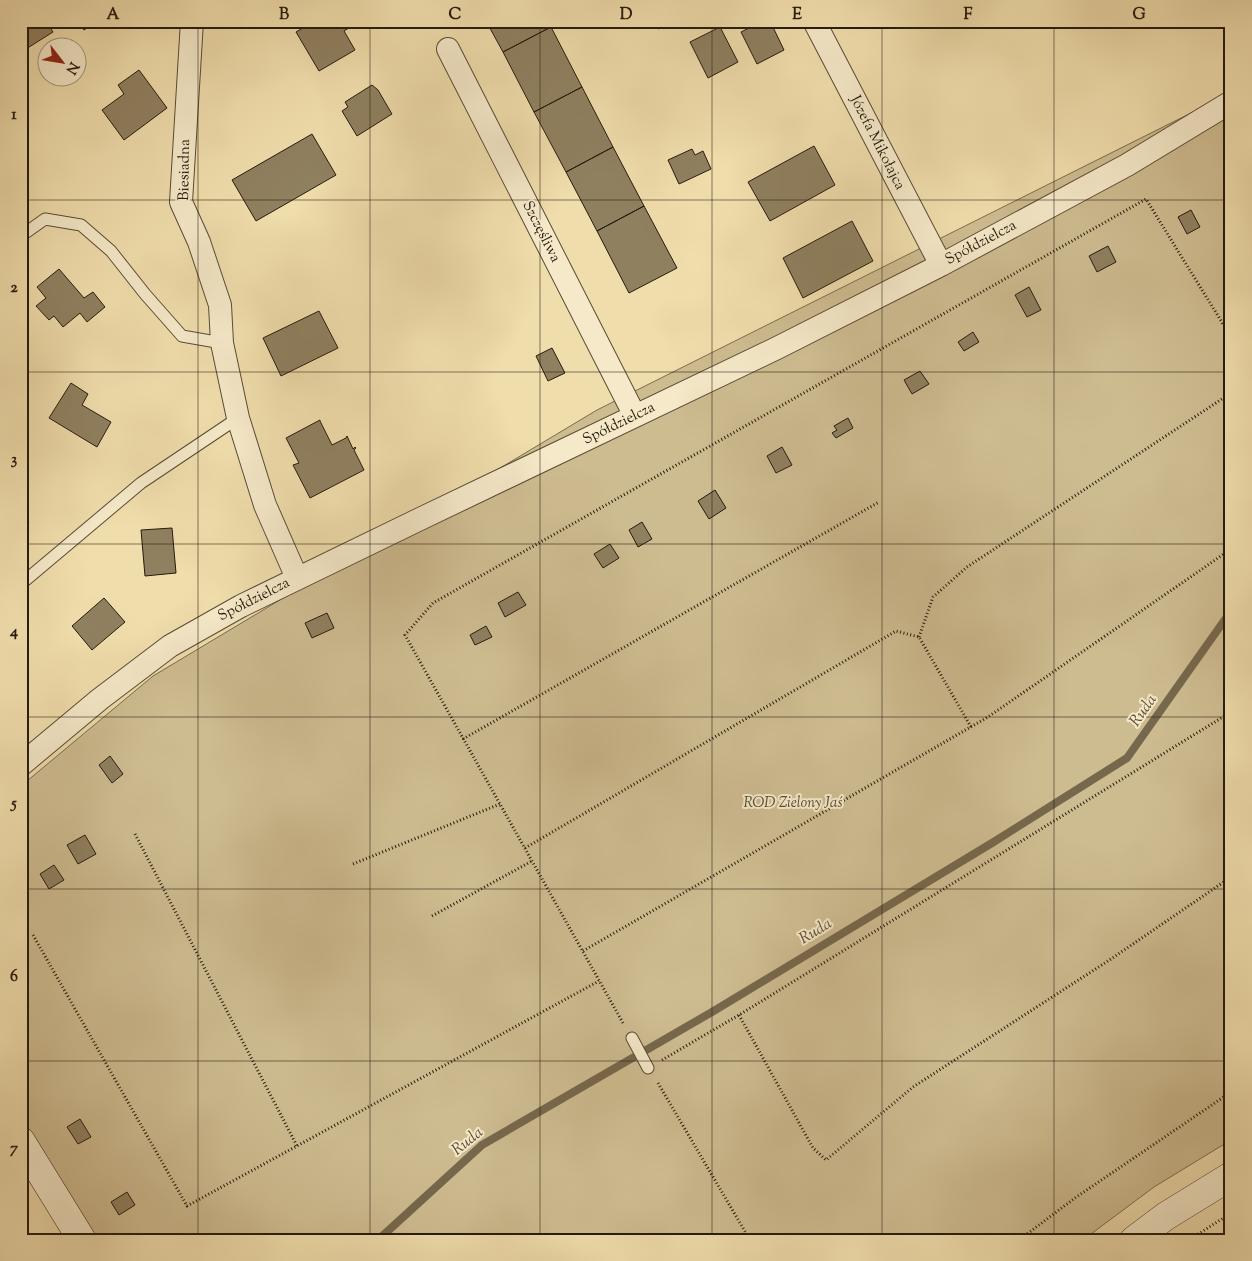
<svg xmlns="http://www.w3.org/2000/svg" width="1252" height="1261" font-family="'Sorts Mill Goudy',serif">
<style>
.green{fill:#cebc91;stroke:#7a6c4f}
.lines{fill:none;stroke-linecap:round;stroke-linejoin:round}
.stream{stroke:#76684c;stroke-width:8}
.building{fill:#8f8060;stroke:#261b0d}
.lane-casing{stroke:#584c35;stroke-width:13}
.street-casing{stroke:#584c35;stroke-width:24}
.secondary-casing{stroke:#261b0d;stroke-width:29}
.path{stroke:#261b0d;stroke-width:3;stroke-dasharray:1 2.5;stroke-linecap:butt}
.lane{stroke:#f5e9c9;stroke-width:11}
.street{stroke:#f5e9c9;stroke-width:22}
.secondary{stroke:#f5e9c9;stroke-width:28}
.grid{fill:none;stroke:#261b0d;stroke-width:1;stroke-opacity:0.55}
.labels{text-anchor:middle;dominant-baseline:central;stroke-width:4;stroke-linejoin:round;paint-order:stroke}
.street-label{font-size:15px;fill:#261b0d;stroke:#f5e9c9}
.park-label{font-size:15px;font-style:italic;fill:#584b35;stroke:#f5e9c9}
.water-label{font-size:16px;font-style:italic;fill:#5b4e37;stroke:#f5e9c9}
.neatline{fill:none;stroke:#261b0d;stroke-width:2}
.grid-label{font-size:16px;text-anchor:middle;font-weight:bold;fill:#261b0d}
</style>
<rect width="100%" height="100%" fill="#f0ddac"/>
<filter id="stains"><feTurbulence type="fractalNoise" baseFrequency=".004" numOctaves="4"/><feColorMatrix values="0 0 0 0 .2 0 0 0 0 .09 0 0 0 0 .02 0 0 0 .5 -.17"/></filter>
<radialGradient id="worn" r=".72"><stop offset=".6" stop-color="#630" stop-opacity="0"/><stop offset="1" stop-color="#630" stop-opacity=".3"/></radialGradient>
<path class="green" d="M1231,93V1140L1154,1187L1083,1240H82L21,1141V786L153,676L597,410Z"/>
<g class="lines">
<path class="stream" d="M378,1240L482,1145L712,1012L992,843L1127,758L1231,611"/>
</g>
<path class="building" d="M21,21H46L53,32L26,49L21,42Z
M79,21H97L84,30Z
M315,21H360L344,31L355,50L319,71L296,32Z
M486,21H547L551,27L503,52Z
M655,21H674L658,29Z
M763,21H770L784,50L757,64L741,32Z
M551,27L582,87L534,112L503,52Z
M720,27L738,62L708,78L690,42Z
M139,70L167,108L124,140L102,110L124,94L118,85Z
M372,85L378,90L392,114L357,136L342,111L348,107L345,102Z
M582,87L613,147L566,172L534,112Z
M312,134L336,175L256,221L232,180Z
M814,146L835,185L770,221L748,182Z
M613,147L644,206L597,231L566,172Z
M692,149L695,155L703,151L711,169L679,184L668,160Z
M644,206L677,268L629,293L597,231Z
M1191,210L1200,227L1187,234L1178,217Z
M852,221L873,261L803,298L783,258Z
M1108,246L1116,262L1097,272L1089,256Z
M59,269L84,298L93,292L105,307L87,322L80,313L63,327L54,316L49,320L36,306L46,298L37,287Z
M1029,287L1041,310L1027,317L1015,295Z
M319,311L338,348L281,376L263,338Z
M973,332L979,342L964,351L958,342Z
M552,348L565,373L548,381L536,356Z
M920,371L929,384L912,394L904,380Z
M71,383L88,394L82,405L111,422L97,447L49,418Z
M848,418L853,428L836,438L832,433L837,430L834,426Z
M320,420V421L332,445L346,438L347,436L353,449L355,447L356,448L354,450L364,470L310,498L293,465L299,463L286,438Z
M782,447L792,465L776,473L767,456Z
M715,490L726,508L709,519L698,501Z
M21,505L23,507L21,512L29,523L21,530Z
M642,522L652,539L638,547L629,530Z
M172,528L176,573L145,576L141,530Z
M610,544L619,558L603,568L594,554Z
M518,592L526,605L505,617L498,603Z
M104,598L125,622L92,650L72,626Z
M327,613L334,628L312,638L305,623Z
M486,626L492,637L475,645L470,635Z
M110,756L123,774L112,783L99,765Z
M85,835L96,854L78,864L67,845Z
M54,865L64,880L49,889L40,874Z
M21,994L29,1006L21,1011Z
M80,1119L91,1137L78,1144L67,1127Z
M127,1192L135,1205L119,1215L111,1202Z"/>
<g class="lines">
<defs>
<path id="lane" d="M21,236L45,219L81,225L111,251L145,294L182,336L222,343
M21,584L141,483L238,418
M632,1038L648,1068"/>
<path id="street" d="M192,21L181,202L199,242L220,305L222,343L238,418L265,505L297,578
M814,21L941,265
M448,49L635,416
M21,765L100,699L170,646L241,606L420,519L777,348L941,265L1127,165L1231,102"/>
<path id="secondary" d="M21,1141L82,1240
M1134,1240L1166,1216L1231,1176"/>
</defs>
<use href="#lane" class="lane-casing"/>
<use href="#street" class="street-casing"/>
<use href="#secondary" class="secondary-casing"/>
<path class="path" d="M919,637L933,597L967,567L1231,393
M463,739L879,502
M135,834L297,1146
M525,848L896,631L919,637L971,727
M353,864L500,804
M432,916L532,861
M33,935L187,1206L599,981
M583,951L988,717L1231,549
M739,1015L813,1148L826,1160L913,1087L1111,959L1231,877
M623,1023L405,635L433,603L1146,199L1231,337
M662,1060L739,1015L1231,712
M658,1083L750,1240
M1019,1240L1075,1198L1231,1092
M1189,1240L1231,1213"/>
<use href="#lane" class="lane"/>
<use href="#street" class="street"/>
<use href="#secondary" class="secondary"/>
</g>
<path class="grid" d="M198,21V1240M370,21V1240M540,21V1240M712,21V1240M882,21V1240M1054,21V1240M21,200H1231M21,372H1231M21,544H1231M21,717H1231M21,889H1231M21,1061H1231"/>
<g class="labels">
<g class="street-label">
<text transform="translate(877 143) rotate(63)">Józefa Mikołajca</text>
<text transform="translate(185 170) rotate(-89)">Biesiadna</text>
<text transform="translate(541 232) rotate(63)">Szczęśliwa</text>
<text transform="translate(981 243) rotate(-28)">Spółdzielcza</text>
<text transform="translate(619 424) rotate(-26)">Spółdzielcza</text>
<text transform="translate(254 600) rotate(-27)">Spółdzielcza</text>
</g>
<g class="park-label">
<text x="793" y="803">ROD Zielony Jaś</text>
</g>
<g class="water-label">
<text transform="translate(1144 711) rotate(-55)">Ruda</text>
<text transform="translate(816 932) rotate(-31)">Ruda</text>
<text transform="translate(468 1142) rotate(-39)">Ruda</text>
</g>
</g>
<rect width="1252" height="1261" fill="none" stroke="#f0ddac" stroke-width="55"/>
<g transform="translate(62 62) rotate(121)"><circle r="24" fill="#f5e9c9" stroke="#a2977e"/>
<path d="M0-4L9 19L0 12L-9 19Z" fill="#8f2418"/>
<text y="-8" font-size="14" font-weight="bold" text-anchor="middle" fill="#261b0d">N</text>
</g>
<rect x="28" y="28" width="1196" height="1206" class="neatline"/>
<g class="grid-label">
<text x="113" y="19">A</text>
<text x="284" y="19">B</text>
<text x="455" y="19">C</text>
<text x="626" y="19">D</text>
<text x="797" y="19">E</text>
<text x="968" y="19">F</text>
<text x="1139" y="19">G</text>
<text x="14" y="119">1</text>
<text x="14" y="292">2</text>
<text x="14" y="464">3</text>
<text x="14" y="636">4</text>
<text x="14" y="808">5</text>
<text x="14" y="981">6</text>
<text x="14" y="1153">7</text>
</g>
<rect width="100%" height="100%" filter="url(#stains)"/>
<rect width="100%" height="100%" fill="url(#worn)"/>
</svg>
